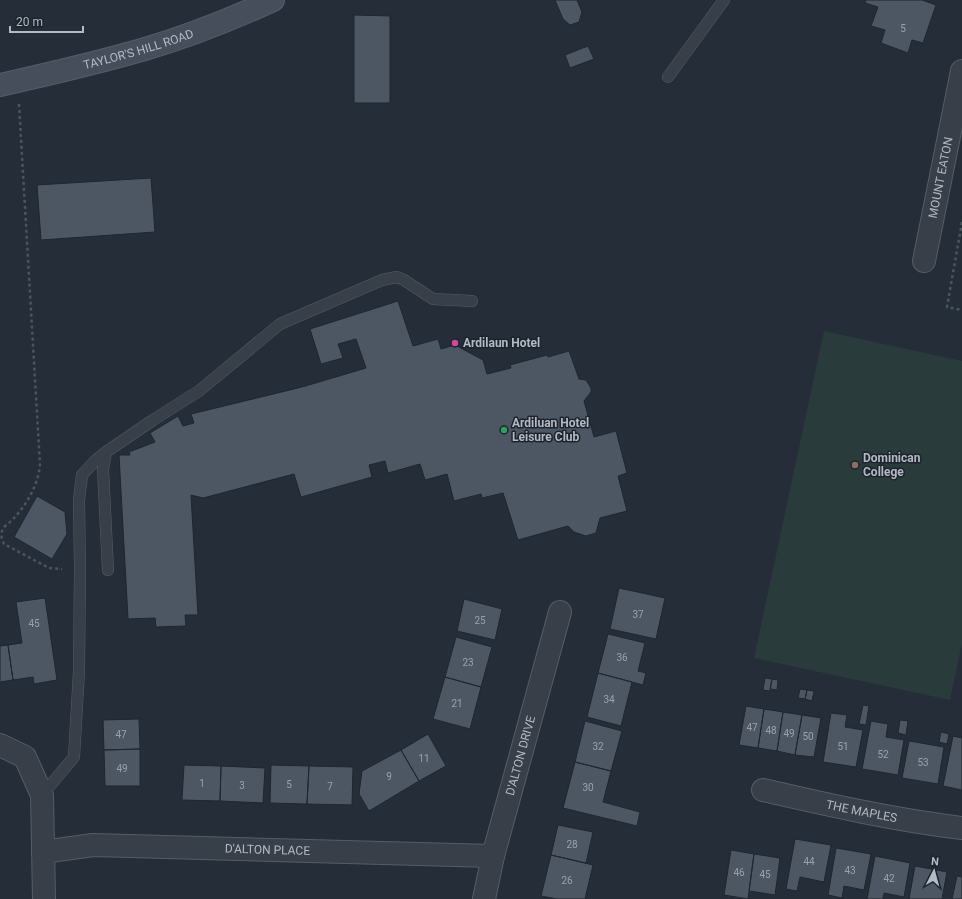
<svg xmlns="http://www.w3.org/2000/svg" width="962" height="899" font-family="Roboto,sans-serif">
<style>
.green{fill:#2a3b3b}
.building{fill:#4d5763;stroke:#1f262f}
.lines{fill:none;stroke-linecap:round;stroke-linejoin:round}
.lane-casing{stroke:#565d66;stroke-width:12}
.street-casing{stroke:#565d66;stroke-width:24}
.secondary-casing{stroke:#565d66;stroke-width:24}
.path{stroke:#48585a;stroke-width:2.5;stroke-dasharray:3 3;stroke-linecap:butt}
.lane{stroke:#383f48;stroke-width:11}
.street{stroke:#383f48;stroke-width:22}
.secondary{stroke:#474e5b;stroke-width:22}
.hotel-dot{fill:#d1479c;stroke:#1d242d;stroke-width:1.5}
.leisure-dot{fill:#2e9e5b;stroke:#1d242d;stroke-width:1.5}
.education-dot{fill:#8d6e63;stroke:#1d242d;stroke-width:1.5}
.labels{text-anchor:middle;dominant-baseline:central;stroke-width:3;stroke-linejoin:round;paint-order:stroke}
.number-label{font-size:10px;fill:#9aa1ac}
.street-label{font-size:12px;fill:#b3bac4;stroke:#1d242d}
.poi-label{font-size:12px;font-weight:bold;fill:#b3bac4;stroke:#1d242d;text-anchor:start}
</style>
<rect width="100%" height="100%" fill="#252d38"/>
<path class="green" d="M824,331L962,361V643L950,700L754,658Z"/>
<path class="building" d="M555,0H577L582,12L579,22L570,25L563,19Z
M866,0H922L936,5L923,43L912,40L908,53L881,43L885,30L871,26L878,7L865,3Z
M354,15L390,16V103H354Z
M588,46L594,59L570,68L565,55Z
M151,178L155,232L41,240L37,185Z
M398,301L413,346L438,339L441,349L455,345L483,360L487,374L511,368L510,365L547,355L548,357L569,351L579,379L586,380L591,388V392L584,401L594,437L616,431L627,473L618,476L627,511L600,518L596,533L586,536L574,532L568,526L518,540L503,493L482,498L481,494L454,501L447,474L425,480L420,464L388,473L385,461L369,465L372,477L301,497L294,474L203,498L191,495L198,615H185L186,626L156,627L155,618L128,619L119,455H130L129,452L155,442L150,433L178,416L183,426L194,423L191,414L302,387L366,368L356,339L338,344L343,358L321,364L310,329Z
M37,496L65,512L67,534L52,559L14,537Z
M619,588L665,598L656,639L610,629Z
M45,598L57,680L34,684L33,677L13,680L8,645L22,643L16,602Z
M464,599L502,609L495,640L457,631Z
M608,634L645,643L638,671L646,673L643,685L598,673Z
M456,637L492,647L481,687L445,677Z
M8,645L13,680L0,682V646Z
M598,673L632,682L621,726L587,717Z
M445,677L481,687L470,729L433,719Z
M765,678L772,679L770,691L763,690Z
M772,679L778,680L777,690L770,689Z
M800,689L807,690L805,699L798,698Z
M807,690L814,691L812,701L805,699Z
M863,705L869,706L866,725L859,724Z
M746,706L764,709L758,748L739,745Z
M764,709L783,712L777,751L758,748Z
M783,712L802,715L795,755L777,751Z
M831,713L847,715L845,727L863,730L856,767L823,762Z
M802,715L821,718L814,757L795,755Z
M139,719L140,749L104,750L103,720Z
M900,720L908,721L906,735L898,733Z
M585,721L622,731L611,771L575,762Z
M871,721L888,724L886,737L904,740L898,775L862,769Z
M941,732L949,734L947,744L939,742Z
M428,734L446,766L419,781L401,750Z
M953,736L962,738V790L943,786Z
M909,741L944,747L938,784L902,778Z
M140,749V786H105L104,750Z
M401,750L419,781L369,811L359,794L362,771Z
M575,762L611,771L603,802L640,812L637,826L563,808Z
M184,765L221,766L220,801L182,800Z
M271,765L309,766L307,804L270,803Z
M221,766L265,768L263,803L220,801Z
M309,766L353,767L352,805L307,804Z
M558,825L593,832L586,863L551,855Z
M795,839L831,845L824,882L800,877L797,891L786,889Z
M836,848L871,854L864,890L844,886L842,898L828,895Z
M731,850L754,854L748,899L724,895Z
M754,854L780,858L775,895L749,891Z
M551,855L593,865L585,899H557L541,896Z
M875,856L910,863L904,897L884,893L883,899H867Z
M915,866L947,872L942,899H909Z
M957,876L962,877V899H952Z"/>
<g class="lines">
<defs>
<path id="lane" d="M668,77L724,0
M108,570L103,469L106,452L153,420L199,391L280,324L382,280L397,277L404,280L433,299L472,301
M42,795L74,757L79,671L80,569L79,500L82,475L95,461L106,452"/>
<g id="street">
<path id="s1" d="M924,261L962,71"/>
<path d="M0,745L25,757L42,795L44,899"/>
<path id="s2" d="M763,790C828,805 895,820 962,828"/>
<path id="s3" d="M43,852L93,845L493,856"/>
<path id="s4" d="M484,899L493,856L560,612"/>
</g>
<g id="secondary">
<path id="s5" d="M0,85C49,74 97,63 145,49C189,36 232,19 273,0"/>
</g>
</defs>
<use href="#lane" class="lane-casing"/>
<use href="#street" class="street-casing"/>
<use href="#secondary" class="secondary-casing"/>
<path class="path" d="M19,104L40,465C38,485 27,504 14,518C11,522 5,525 3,529C0,534 2,540 4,544L49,568L62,569
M962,222L947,307L962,310"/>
<use href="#lane" class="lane"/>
<use href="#street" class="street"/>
<use href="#secondary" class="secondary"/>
</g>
<circle class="hotel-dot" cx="455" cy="343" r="4"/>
<circle class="leisure-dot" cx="504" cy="430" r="4"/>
<circle class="education-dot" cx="855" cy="465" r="4"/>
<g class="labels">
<g class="number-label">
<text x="903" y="28">5</text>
<text x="638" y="614">37</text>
<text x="480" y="620">25</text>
<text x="34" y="623">45</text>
<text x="622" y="657">36</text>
<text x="468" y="662">23</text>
<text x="609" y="699">34</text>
<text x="457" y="703">21</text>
<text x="752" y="727">47</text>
<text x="771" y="730">48</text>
<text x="789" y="733">49</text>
<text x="121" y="734">47</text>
<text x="808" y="736">50</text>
<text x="598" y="746">32</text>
<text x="843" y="746">51</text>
<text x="883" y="754">52</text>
<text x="424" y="758">11</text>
<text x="923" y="762">53</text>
<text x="122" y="768">49</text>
<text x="389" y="776">9</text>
<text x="202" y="783">1</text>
<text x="289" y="784">5</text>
<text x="242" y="785">3</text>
<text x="330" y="786">7</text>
<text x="588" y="787">30</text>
<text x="572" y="844">28</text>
<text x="809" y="861">44</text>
<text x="850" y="870">43</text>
<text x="739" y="872">46</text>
<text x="765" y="874">45</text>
<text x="889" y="878">42</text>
<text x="567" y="880">26</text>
</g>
<g class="street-label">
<text stroke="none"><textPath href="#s5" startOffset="143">TAYLOR'S HILL ROAD</textPath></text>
<text stroke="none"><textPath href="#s1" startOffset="85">MOUNT EATON</textPath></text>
<text stroke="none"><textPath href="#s4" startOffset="148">D'ALTON DRIVE</textPath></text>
<text stroke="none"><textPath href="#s2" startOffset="101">THE MAPLES</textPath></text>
<text stroke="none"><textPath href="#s3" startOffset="225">D'ALTON PLACE</textPath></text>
</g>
<g class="poi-label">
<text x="463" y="343">Ardilaun Hotel</text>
<text x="512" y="423">Ardiluan Hotel<tspan x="512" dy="14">Leisure Club</tspan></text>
<text x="863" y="458">Dominican<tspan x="863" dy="14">College</tspan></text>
</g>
</g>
<g transform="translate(934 871) rotate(6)" stroke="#1d242d" stroke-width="3" paint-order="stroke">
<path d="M0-3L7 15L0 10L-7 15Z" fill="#b3bac4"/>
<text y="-6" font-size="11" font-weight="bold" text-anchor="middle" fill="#b3bac4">N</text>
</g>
<path d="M10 26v6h73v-6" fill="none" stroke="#b3bac4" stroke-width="2"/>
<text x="16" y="26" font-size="12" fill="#b3bac4" stroke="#1d242d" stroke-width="3" paint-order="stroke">20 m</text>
</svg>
